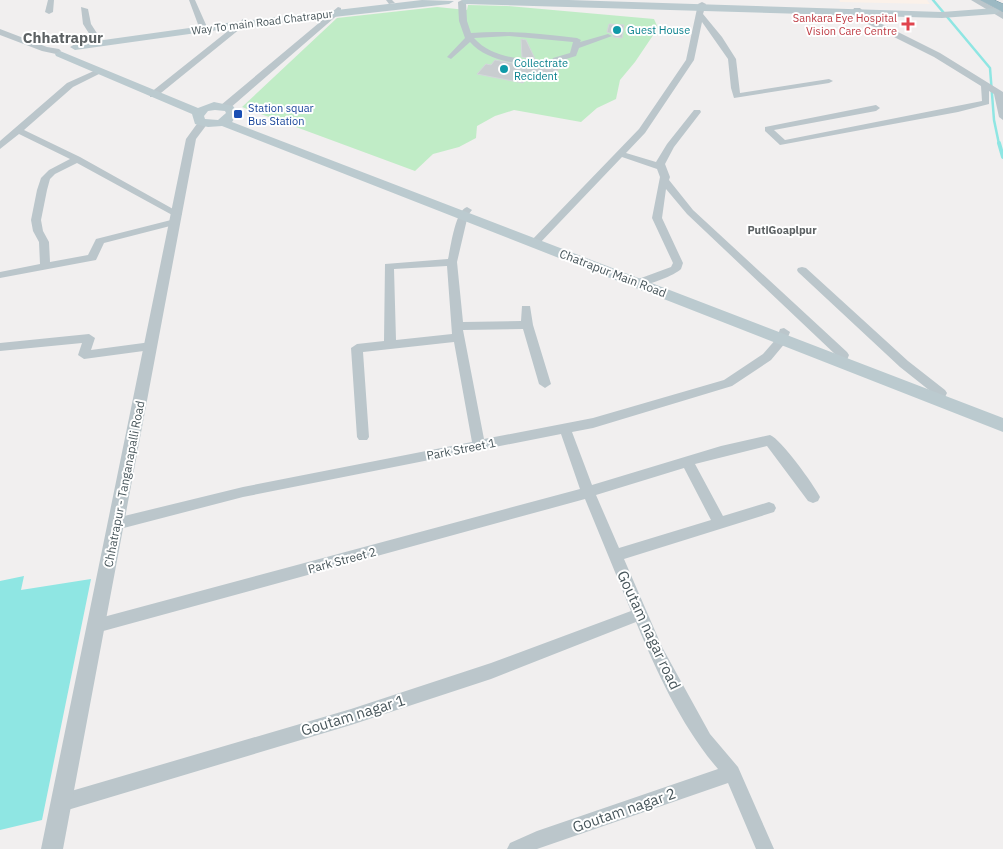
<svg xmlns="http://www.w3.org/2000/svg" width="1003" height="849" font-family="'IBM Plex Sans',sans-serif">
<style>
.commercial{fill:#fbf1e9}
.green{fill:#c0ecc6}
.water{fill:#8fe6e3}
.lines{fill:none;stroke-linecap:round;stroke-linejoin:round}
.stream-far1{stroke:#8fe6e3;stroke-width:2.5}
.stream{stroke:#8fe6e3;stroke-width:4}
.building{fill:#c9cdd0;stroke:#d3d6da}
.trunk-casing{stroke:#7598a6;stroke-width:1}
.minor{fill:#bbc6cb;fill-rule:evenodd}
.tertiary{fill:#bbc6cb;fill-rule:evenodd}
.secondary{fill:#bbcacf;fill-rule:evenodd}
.trunk{fill:#9cb9c3;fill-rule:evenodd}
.health-dot{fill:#e0444e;stroke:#fff;stroke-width:2}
.culture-dot{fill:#0f9aa8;stroke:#fff;stroke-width:2}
.transit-dot{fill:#1a4fb4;stroke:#fff;stroke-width:2}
.labels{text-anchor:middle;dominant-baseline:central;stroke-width:4;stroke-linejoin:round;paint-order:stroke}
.far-health-label{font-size:11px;fill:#be3a42;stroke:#fff;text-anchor:end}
.far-street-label{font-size:11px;fill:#48565b;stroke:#fff}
.far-culture-label{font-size:11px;fill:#0d838f;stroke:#fff;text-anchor:start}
.far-transit-label{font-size:11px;fill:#164399;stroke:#fff;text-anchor:start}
.far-neighbourhood-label{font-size:11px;font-weight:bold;fill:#5c6163;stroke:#fff}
.street-label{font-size:12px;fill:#48565b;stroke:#fff}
.far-district-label{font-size:15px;font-weight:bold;fill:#5c6163;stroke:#fff}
.near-street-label{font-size:15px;fill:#48565b;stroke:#fff}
</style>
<rect width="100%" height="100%" fill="#f1efef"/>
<path class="commercial" d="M839,0H927L930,4L840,2Z"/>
<path class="green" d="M468,5L507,6L654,19L658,28L635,62L620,80L616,99L597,108L581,122L514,110L495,116L477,126L476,138L459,147L433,154L415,171L242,107L337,18L437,7L467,10Z"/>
<path class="water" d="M24,576L21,590L91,579L42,820L0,830V581Z"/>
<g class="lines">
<path class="stream-far1" d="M933,0L990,68L994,120L999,144"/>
<path class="stream" d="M999,143L1003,157"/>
</g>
<path class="building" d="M609,24L624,25L622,38L613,37V34L607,32Z
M521,39L526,40L535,59L522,57Z
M495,60L548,69L552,68L553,64L561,66L554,76L531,71L523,83L477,74L486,64L491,65Z"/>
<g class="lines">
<defs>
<path id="trunk" d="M980,0H994L1003,4V12Z"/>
</defs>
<use href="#trunk" class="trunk-casing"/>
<path class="minor" d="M48,0H54L53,12L49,14L45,12Z
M189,0H195L207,27L206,29L199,27Z
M386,0H392L395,3L389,4Z
M462,0L466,2L467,21L471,33C507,30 542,34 577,38L581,40L580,42L608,34L612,36L579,48L576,56L556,62L552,60L553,58L570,53L573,42L509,36L474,38C493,60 525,58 551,63V67H548C523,64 488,63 470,42L451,59L447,57L465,38L459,21L458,2Z
M702,2L706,4L703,14L722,37L736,59L740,93L829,79L833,81L829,83L734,98L731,88L728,59L702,22L694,60L645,133L626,153L656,162L667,144L694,110H700L701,112L674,147L665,164L670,177L669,180L693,210L847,352L849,355L845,365H837L835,362L837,356L687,214L666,189L662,218L683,263L681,269C674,276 643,288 633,285L632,283L633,281L671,267L673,263L652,218L660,177L657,169L622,157L538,245L534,246L529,243L639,129L686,60L698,4Z
M81,7L88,9L91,24L102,41L101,43H95L83,24Z
M854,8H860L870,18L940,53L1003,92V120L999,117L994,94L989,91V104L958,112L780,145L765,131V127L876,105L880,108L876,111L774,130L785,140L982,101L981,86L934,57L864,22L858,18L853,10Z
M96,70L103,72L73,87L24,130L80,157L182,214L180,216H174L77,163L55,174L50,179L47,190L41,220L43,231L49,242L50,262L88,255L96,239L175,219L180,222L178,224L104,243L96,260L0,278V272L40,264L39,242L33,231L31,220L37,190L41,178L49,170L70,159L19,134L0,149V141L67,83Z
M467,207L472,210L468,215L457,262L463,322L521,321L522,306H530L533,325L551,384L545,388L539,384L523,329L463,330L484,439L593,418L724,380L763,354L777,338L780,329L784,328L790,332L786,342L771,360L732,386L593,428L572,432L592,485L721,446L770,435C781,439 814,485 820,497L818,501L813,503L808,501L767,446L695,464L723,516L769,502L774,504L776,508L774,512L624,559L662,647L710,734L738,767L774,849H756L728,783L537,849H507L510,843L537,831L718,769C682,727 657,673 636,622L491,679L351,725L61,812L55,809L52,803L55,797L61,794L351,709L491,663L631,611L585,499L96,633L91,631L88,626L91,621L96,619L580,489L561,434L243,497L116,530L111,528L109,524L111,520L116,518L243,487L472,442L454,342L363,352L369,437L367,440H359L357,437L351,348L357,344L384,341L385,264L448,259C451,246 455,211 467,207ZM447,266L452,334L396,340L394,269ZM684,468L711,520L619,548L596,495Z
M802,267L806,268L908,361L945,390L947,393L942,403H934L932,400L934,394L900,367L798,272L797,270L798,268Z
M89,334L95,338L91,350L151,342L157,346L151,350L84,359L78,355L82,343L0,351V343Z"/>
<path class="tertiary" d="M971,0H981L1003,12V19Z
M338,7L341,8V12L229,109H221V105Z
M243,19L246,20V24L156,97H150V93Z
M0,29L47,47L59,49L61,51L56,54L42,51L0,35Z
M203,120L208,123L196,139L63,849H41L186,139L199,121Z"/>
<path class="secondary" d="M422,0L454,1L449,4L218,30L75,50L70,47L75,44L218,24Z
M462,0H569L942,12L995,8L1000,11L995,14L942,18L466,4L463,3Z
M60,51L198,108L214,102L233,106L238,113L232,122L1003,418V432L222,126L208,127L195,124L192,114L56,56L55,54ZM215,110L225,111L226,113L218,120L205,119L204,116L208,111Z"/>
<use href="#trunk" class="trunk"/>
</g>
<path class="health-dot" d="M905.5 16.5h5v5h5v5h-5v5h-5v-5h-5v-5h5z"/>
<g class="culture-dot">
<circle cx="617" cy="30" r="5"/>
<circle cx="504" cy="69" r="5"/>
</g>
<rect class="transit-dot" x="233" y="109" width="10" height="10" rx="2.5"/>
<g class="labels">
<g class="far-health-label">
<text x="897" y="18">Sankara Eye Hospital<tspan x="897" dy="13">Vision Care Centre</tspan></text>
</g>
<g class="far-street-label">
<text transform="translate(262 22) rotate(-7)">Way To main Road Chatrapur</text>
</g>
<g class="far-culture-label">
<text x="627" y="30">Guest House</text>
<text x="514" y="63">Collectrate<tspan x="514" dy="13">Recident</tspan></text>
</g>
<g class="far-transit-label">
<text x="248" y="108">Station squar<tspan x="248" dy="13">Bus Station</tspan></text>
</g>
<g class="far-neighbourhood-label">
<text x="782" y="230">PutiGoaplpur</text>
</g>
<g class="street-label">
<text transform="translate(613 273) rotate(21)">Chatrapur Main Road</text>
<text transform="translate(461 449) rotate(-11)">Park Street 1</text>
<text transform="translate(124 484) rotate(-79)">Chhatrapur - Tanganapalli Road</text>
<text transform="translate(342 560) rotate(-15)">Park Street 2</text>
</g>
<g class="far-district-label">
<text x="63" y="37">Chhatrapur</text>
</g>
<g class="near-street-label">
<text transform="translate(649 630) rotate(65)">Goutam nagar road</text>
<text transform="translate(353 715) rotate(-17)">Goutam nagar 1</text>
<text transform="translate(624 810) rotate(-19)">Goutam nagar 2</text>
</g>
</g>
</svg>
